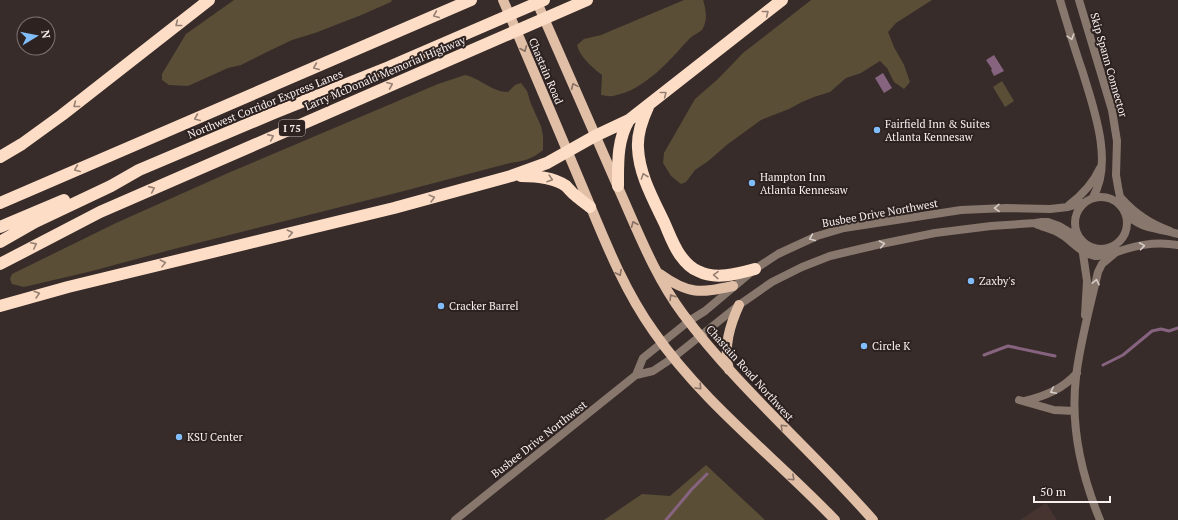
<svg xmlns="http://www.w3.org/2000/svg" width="1178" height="520" font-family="'PT Serif',serif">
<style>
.built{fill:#463431}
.green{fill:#5a4e36}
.water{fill:#86637f}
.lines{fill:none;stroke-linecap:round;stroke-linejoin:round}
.stream{stroke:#86637f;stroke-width:3}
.minor{stroke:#88776c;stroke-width:8}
.tertiary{stroke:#88776c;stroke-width:8}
.primary{stroke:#e1bfa7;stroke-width:10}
.motorway{stroke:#feddc6;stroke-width:12}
.oneway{stroke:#968073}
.oneway2{stroke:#d6ccc8}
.oneway3{stroke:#877064}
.poi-dot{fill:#80bdfa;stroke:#2d2220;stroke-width:1.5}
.labels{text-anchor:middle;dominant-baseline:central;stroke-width:4;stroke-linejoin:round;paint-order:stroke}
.shield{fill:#2d2220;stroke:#bbb2b1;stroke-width:1}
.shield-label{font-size:10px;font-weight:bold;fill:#f8f0ef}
.street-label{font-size:11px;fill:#f8f0ef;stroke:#2d2220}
.poi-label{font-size:11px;fill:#f8f0ef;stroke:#2d2220;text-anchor:start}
</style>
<rect width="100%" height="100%" fill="#372c2a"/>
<path class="built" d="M1046,503L1057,520H1020Z"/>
<path class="green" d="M234,0H392L391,2L359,16L315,33L292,40L271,50L241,65L228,68L188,86L169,85L162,80V74L186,34Z
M684,0H703C706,9 708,21 702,30C699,33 693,35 690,38C669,61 645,90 613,96C609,97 604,95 601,95L602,75C592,67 580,57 577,45L584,39L601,35Z
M811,0H932L896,23L888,32L894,47L904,65L910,82L904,89L894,82L887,68L880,61L861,73L846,78L830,92L814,97L802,102L789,109L761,120L728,144L707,162L695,170L686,182L681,184L671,176L663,163L664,153L695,99L718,79L743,53L783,22Z
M465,75C480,78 492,92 508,92L515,85L521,83L527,91L531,104L541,126L543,136V150C533,159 523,161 510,163L400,192L170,250L92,271L24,287L12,284L10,279L12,274L116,223L228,173L438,84Z
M1002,81L1014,101L1005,107L993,87Z
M706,465L765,520H604L642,494L670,496Z"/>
<path class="water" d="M994,55L1004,71L994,76L991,70L992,69L986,60Z
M883,73L892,88L884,93L875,78Z"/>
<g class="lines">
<path class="stream" d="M984,355L1008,346L1055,356
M1103,365L1123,355L1152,331L1161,329L1169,331L1178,328
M666,520L692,489L707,474"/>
<path class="minor" d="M1081,240L1087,281L1085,315
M1019,400L1054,410L1074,411
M1025,401C1045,396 1063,389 1077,373
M1100,520C1081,474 1070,427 1076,377C1080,342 1090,307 1098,272L1102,264L1114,254"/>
<path class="tertiary" d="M1060,0C1067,23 1074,47 1082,70C1093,106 1114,162 1093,197
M1079,0L1112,110L1117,141L1116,175L1118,187L1122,207
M1075 223a26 26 0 1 1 52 0a26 26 0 1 1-52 0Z
M1121,198C1135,214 1150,224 1170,231
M1068,206C1082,195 1093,184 1100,168
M1125,213C1143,231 1156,227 1178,234
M1036,224C1044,228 1054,229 1062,235C1073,242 1082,254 1095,256C1107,257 1115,252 1126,249C1142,244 1162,242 1178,245
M636,375L643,358L689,321L705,311L755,269L778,254L817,236L844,228L961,210L1006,208L1050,209L1068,207L1082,203
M455,520L636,375L653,371L674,357L739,305L772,282L802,267L830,256L881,244L935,233L991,226L1035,223L1042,222H1048L1059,226L1079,238"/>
<path class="primary" d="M503,0C530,62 556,124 582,186C603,236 622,287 654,332C704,404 775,457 835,520
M536,0C563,62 590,123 617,185C637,229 654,275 683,314C740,390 811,449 873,520
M660,274C689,295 700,293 733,286
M729,370C723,347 730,325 739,305"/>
<path class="motorway" d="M648,107C642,120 637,134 638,148C639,174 653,199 664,222C669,233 673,245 680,255C685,262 690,268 698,271C715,280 737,274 755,269
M0,157L22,144L62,115L209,0
M521,176C536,176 553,177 566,186C569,189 572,193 575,195C579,199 585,203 590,207
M618,186C618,163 617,140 629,120
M0,203L471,0
M0,227L64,200
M0,242L35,222L111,186L139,170L274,113L389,67L544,0
M0,264L100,212L587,0
M0,306L68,287L394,208L511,176L547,163L595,136L629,120L782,0"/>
</g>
<defs><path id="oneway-chevron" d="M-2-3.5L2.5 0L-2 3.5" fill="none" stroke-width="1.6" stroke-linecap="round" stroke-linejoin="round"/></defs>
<g class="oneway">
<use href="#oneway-chevron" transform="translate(766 13) rotate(-38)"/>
<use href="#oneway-chevron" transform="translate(436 15) rotate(157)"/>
<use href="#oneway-chevron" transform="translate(178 24) rotate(142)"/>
<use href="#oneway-chevron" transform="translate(316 67) rotate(157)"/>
<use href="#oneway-chevron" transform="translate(390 85) rotate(-23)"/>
<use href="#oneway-chevron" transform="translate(664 94) rotate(-38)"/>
<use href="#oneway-chevron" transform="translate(76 105) rotate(142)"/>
<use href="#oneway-chevron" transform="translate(197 118) rotate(157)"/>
<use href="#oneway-chevron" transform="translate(271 137) rotate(-24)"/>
<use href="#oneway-chevron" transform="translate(77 169) rotate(157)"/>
<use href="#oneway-chevron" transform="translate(644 176) rotate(-109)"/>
<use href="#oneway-chevron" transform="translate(550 179) rotate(17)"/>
<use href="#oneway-chevron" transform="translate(152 189) rotate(-24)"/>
<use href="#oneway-chevron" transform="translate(432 198) rotate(-15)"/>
<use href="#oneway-chevron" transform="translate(290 233) rotate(-13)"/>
<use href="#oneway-chevron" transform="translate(34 245) rotate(-27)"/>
<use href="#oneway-chevron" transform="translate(163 263) rotate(-14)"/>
<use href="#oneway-chevron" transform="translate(716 275) rotate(-179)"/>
<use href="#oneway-chevron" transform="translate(37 294) rotate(-16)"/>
</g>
<g class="oneway2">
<use href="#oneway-chevron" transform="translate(1071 37) rotate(73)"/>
<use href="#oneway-chevron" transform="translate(997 208) rotate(179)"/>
<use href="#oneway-chevron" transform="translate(812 238) rotate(158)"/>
<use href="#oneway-chevron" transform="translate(882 244) rotate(-12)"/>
<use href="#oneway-chevron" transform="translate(1142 246) rotate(-8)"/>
<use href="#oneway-chevron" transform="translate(1096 282) rotate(-78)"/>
<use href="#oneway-chevron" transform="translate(1053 391) rotate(154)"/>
</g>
<g class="oneway3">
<use href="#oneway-chevron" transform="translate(524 49) rotate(67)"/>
<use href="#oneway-chevron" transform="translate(574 86) rotate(-114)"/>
<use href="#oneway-chevron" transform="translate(634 224) rotate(-113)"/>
<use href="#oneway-chevron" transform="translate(619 273) rotate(63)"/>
<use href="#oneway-chevron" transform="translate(672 297) rotate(-122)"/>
<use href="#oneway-chevron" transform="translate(699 387) rotate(47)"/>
<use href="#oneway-chevron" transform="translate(783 427) rotate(-135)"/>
<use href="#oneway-chevron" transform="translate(792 478) rotate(43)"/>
</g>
<g class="poi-dot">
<circle cx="877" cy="130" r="4"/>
<circle cx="752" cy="183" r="4"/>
<circle cx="971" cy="281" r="4"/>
<circle cx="441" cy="306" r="4"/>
<circle cx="864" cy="346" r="4"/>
<circle cx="179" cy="437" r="4"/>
</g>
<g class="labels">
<rect class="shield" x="279" y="120" width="26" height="16" rx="3"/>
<g class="shield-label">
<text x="292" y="128">I 75</text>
</g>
<g class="street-label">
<text transform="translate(1109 65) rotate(74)">Skip Spann Connector</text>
<text transform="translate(546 71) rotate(67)">Chastain Road</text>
<text transform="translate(385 73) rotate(-23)">Larry McDonald Memorial Highway</text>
<text transform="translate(265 104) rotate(-22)">Northwest Corridor Express Lanes</text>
<text transform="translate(880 213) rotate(-10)">Busbee Drive Northwest</text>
<text transform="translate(750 373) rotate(48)">Chastain Road Northwest</text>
<text transform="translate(539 439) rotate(-38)">Busbee Drive Northwest</text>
</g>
<g class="poi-label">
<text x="885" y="124">Fairfield Inn &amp; Suites<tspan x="885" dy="13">Atlanta Kennesaw</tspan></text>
<text x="760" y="177">Hampton Inn<tspan x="760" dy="13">Atlanta Kennesaw</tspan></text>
<text x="979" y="281">Zaxby's</text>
<text x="449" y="306">Cracker Barrel</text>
<text x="872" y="346">Circle K</text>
<text x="187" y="437">KSU Center</text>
</g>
</g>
<g transform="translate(36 36) rotate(80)"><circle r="19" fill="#2d2220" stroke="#7e7473"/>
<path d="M0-3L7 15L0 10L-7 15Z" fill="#80bdfa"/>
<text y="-6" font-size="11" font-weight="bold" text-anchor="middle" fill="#f8f0ef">N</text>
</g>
<path d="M1034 496v6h76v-6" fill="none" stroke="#f8f0ef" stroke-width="2"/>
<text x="1040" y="496" font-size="12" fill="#f8f0ef" stroke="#2d2220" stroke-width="3" paint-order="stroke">50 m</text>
</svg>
